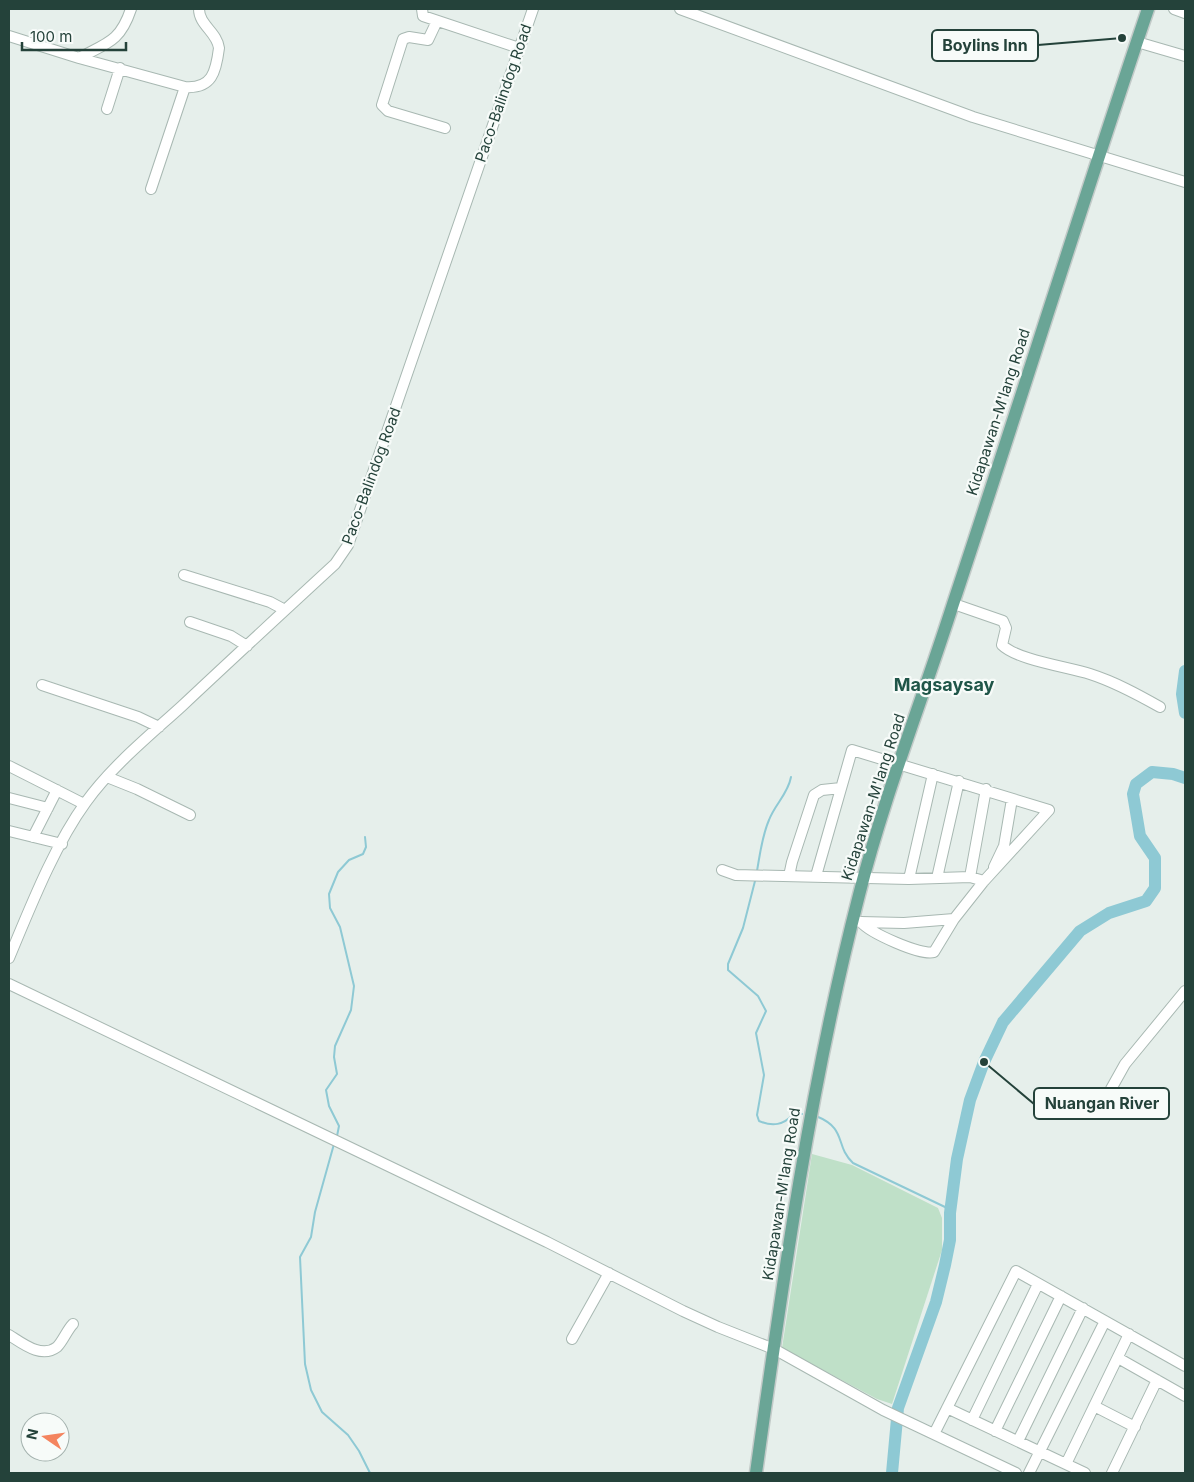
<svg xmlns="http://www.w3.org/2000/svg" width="1194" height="1482" font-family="Inter,sans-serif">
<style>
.green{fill:#bfe0c8}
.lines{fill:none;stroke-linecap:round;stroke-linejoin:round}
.stream{stroke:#8ec9d4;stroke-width:2}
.river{stroke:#8ec9d4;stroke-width:12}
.minor-casing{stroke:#a8b8b2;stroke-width:12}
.major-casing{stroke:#c2cac8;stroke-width:15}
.minor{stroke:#fff;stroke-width:10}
.major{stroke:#6aa596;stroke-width:12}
.labels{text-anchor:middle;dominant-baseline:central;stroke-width:4.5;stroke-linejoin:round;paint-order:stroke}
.street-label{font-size:15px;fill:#24423a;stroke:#f7fbf9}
.quarter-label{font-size:18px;font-weight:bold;fill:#1f5548;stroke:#f7fbf9}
.leader{fill:none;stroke:#24423a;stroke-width:2}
.callout-dot{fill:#24423a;stroke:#f7fbf9;stroke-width:2}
.callout{fill:#f7fbf9;stroke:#24423a;stroke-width:2}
.callout-label{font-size:16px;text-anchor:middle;font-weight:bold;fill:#24423a}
</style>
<rect width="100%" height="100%" fill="#e6efeb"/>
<path class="green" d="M812,1154L852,1165L938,1208L942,1218V1250L892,1404L877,1399L782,1348Z"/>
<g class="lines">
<path class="stream" d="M757,871C760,854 762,836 769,820C775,804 788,794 791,777
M755,881L743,928L728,964V970L758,996L766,1011L756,1033L764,1075L757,1115L759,1121C773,1127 783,1125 794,1114H802
M816,1116C848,1129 834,1145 853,1163L945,1207L950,1213
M337,1136L339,1126L329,1106L326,1090L337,1074L334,1057L335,1046L351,1010L354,986L340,927L330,908L329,894L338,872L349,860L363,854L366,847L365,837
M334,1144L315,1212L311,1237L300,1257L305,1364L311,1390L322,1412L348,1435L359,1451L370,1473"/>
<path class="river" d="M1185,671L1182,694L1185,713
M892,1473L898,1408L936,1302L945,1265L950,1240V1213L957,1159L970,1100L984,1062L1003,1022L1080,931L1109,913L1146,901L1155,888V858L1140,836L1133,794L1136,784L1152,772L1173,774L1185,778"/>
<defs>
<path id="minor" d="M422,9L423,16L519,48
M680,9L973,117L1185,182
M1174,9L1185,13
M437,21L428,40L409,37L403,39L382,105L388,111L445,128
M9,36L79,58L185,87C212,89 216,72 219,48C217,32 199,25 199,9
M1137,42L1185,56
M79,58C107,43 120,42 131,9
M107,109L120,68
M151,189L185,87
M184,575L270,602L285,610
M954,604L1003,621L1006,628L1002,645C1017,660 1068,667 1090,674C1115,682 1137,694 1160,707
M190,622L231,636L247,646
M42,685L138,717L159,727
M9,766L84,804
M107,777L137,789L190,815
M9,798L48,808
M9,831L62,844
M33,837L57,790
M994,867L1004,846L1012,799
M722,870L736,875L909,879L970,877L984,881
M789,876L792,862L814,795L822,790L841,788
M816,876L852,750L1049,810L984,881L954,919L934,952C921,956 870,933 861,922
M970,877L986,789
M937,878L959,781
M909,879L933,774
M860,922L904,923L954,919
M9,958C30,908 54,846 86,802C112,766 149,736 182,706C233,658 284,611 335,564L348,545L533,9
M9,984L547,1242L683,1311L718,1327L774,1349L883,1410L1016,1473
M1111,1089L1125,1064L1185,991
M9,1335C22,1343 41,1359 57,1347C63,1341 67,1330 73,1324
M572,1339L609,1273
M1118,1358L1185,1396
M1094,1406L1135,1427
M947,1408L1085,1473
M972,1420L1038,1284
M995,1431L1061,1296
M934,1434L1016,1271L1185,1366
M1018,1441L1083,1308
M1066,1464L1129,1334
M1029,1473L1105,1321
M1112,1473L1157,1380"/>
<path id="major" d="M756,1473C783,1279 810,1085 859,895C884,796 922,701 953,604C1019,406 1081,206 1148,9"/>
</defs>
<use href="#minor" class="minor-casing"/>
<use href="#major" class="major-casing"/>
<use href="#minor" class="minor"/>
<use href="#major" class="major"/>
</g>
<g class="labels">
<g class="street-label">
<text transform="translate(503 93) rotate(-71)">Paco-Balindog Road</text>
<text transform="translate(998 412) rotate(-72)">Kidapawan-M'lang Road</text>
<text transform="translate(371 476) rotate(-70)">Paco-Balindog Road</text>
<text transform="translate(873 797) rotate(-72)">Kidapawan-M'lang Road</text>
<text transform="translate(781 1194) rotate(-81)">Kidapawan-M'lang Road</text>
</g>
<g class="quarter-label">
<text x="944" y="684">Magsaysay</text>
</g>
</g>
<path class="leader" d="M1122 38L1038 45M984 1062L1034 1104"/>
<g class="callout-dot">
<circle cx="1122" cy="38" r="5"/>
<circle cx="984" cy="1062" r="5"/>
</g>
<g class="callout">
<rect x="932" y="30" width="106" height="31" rx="5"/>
<rect x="1034" y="1088" width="135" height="31" rx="5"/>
</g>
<g class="callout-label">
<text x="985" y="51">Boylins Inn</text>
<text x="1102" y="1109">Nuangan River</text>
</g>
<rect width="1194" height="1482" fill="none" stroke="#24423a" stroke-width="20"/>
<g transform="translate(45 1437) rotate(283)"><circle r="24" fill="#f7fbf9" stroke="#a3b1ad"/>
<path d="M0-4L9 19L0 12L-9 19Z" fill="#f4845f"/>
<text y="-8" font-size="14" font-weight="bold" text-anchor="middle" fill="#24423a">N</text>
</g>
<path d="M22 42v8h104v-8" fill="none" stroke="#24423a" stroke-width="2.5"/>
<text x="30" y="42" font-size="15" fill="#24423a" stroke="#f7fbf9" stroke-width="4" paint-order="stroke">100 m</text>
</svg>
